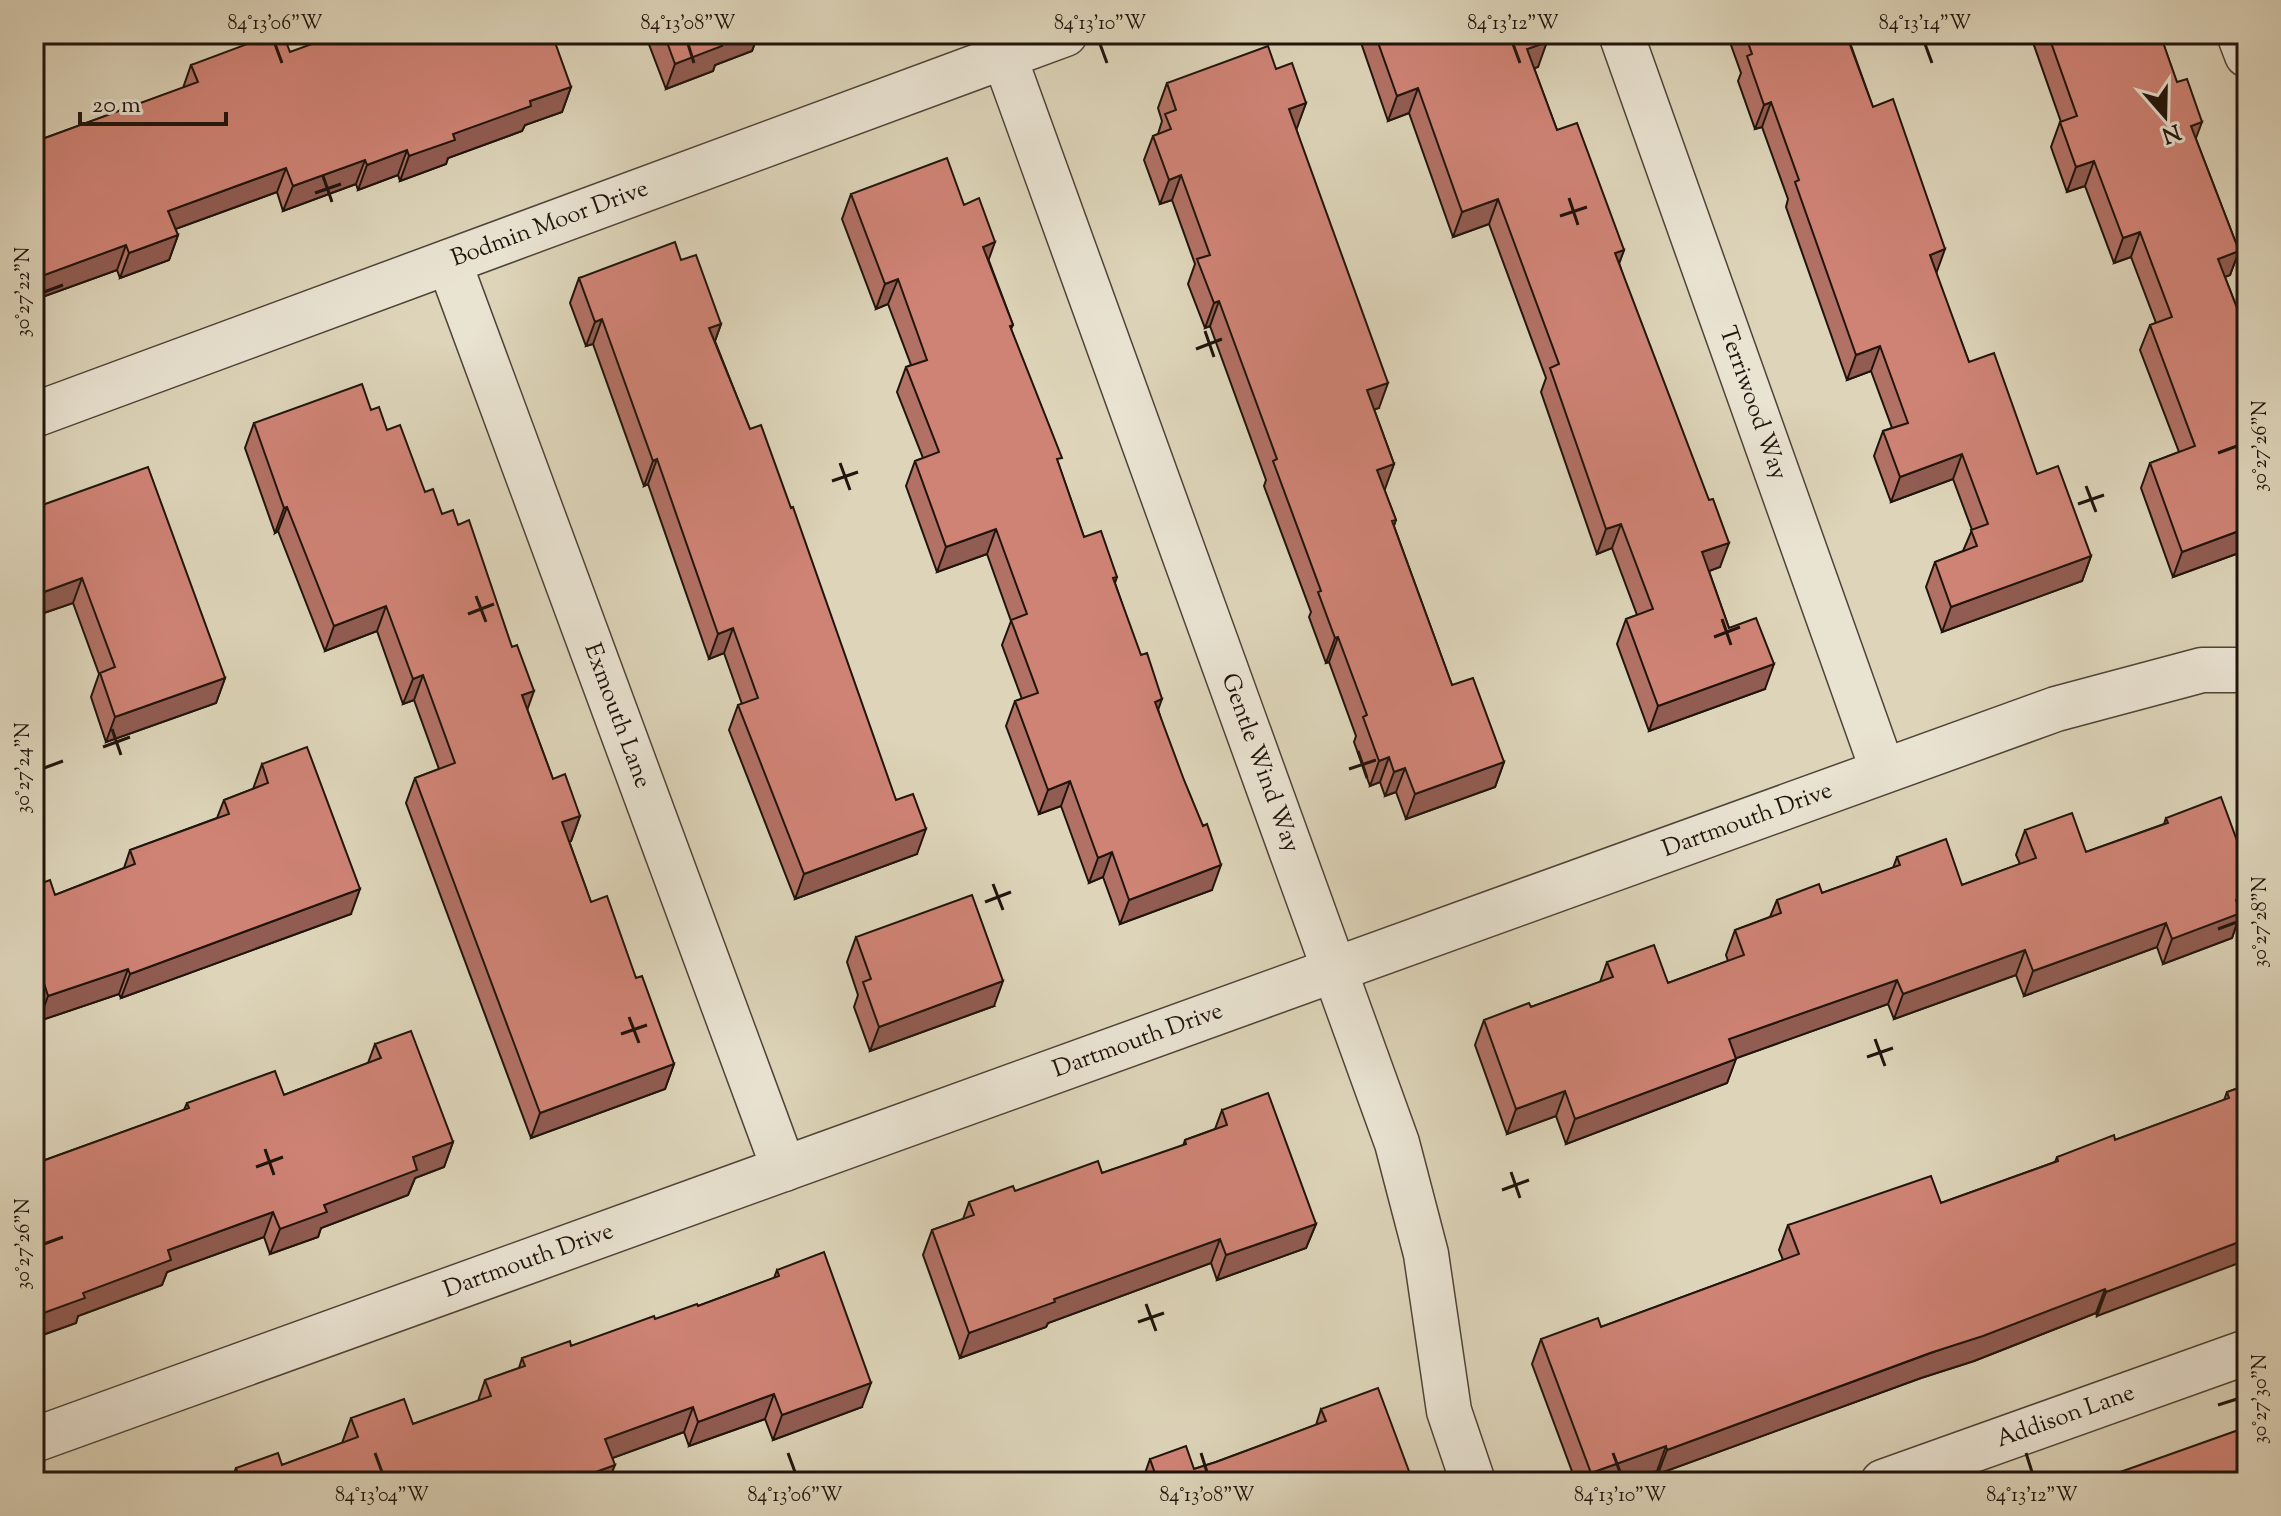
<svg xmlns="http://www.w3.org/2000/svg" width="2281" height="1516" font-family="'Sorts Mill Goudy',serif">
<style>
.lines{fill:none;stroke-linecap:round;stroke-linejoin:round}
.minor-casing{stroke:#4f4437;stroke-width:47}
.minor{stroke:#e9e3d2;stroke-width:44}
.wall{fill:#b27165;stroke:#20140c;stroke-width:2}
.shaded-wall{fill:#915c52;stroke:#20140c;stroke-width:2}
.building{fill:#cf8375;stroke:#20140c;stroke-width:2}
.ticks{fill:none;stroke:#20140c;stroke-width:3}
.labels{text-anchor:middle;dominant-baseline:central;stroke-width:6;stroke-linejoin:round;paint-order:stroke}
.street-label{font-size:24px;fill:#20140c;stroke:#e9e3d2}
.neatline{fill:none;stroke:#20140c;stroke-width:3}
.ticks-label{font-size:20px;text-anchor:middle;fill:#20140c}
</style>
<rect width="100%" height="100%" fill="#ddd4b9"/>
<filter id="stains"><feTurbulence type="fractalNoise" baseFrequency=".0025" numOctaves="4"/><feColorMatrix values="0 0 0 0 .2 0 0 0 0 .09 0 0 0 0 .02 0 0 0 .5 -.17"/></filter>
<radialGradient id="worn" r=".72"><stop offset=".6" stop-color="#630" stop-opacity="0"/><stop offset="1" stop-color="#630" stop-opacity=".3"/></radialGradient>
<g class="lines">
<defs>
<g id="minor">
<path id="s1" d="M1621,34L1883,771"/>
<path d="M2239,34L2247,55"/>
<path id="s2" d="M1004,56L1397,1143L1426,1254L1449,1411L1473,1482"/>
<path id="s3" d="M449,262L784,1169"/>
<path id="s4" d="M34,415L1065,34"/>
<path id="s5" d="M34,1440L2056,709L2202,670H2247"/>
<path id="s6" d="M1883,1482L2247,1352"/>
</g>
</defs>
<use href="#minor" class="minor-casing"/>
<use href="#minor" class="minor"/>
</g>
<path class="wall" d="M645,34H758L752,51L715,65L713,71L666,89Z
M1358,34H1544L1538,67L1534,68L1557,130L1624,250L1619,263L1720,567L1709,571L1729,628L1765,689L1649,731L1617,644L1626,619L1637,615L1612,548L1597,554L1541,392L1546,378L1489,224L1453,237L1409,113L1388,121Z
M1727,34H1849L1848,37L1873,107L1969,362L2037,474L2091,556L2082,581L1942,632L1926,587L1935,562L1963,551L1972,530L1953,479L1891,502L1874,456L1883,431L1892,428L1871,371L1847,380L1786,207L1788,199L1762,127L1755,129L1738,81L1741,73Z
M2030,34H2160L2196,139L2239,251L2230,275L2225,277L2247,334V550L2173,577L2141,488L2150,463L2179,452L2140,350L2150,325L2156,323L2131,257L2114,263L2085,186L2067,192L2051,147L2060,122H2061Z
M417,40L571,87L562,112L525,125L522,131L448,158L446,164L400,181L398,175L358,190L356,184L283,211L277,192L175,229L178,235L169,260L120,278L117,270L42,297L34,318V142L183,88L191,65L290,52Z
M1276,69L1306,103L1296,128L1379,408L1374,409L1394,464L1384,489L1396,520L1394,526L1452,685L1504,762L1495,787L1406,819L1396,792L1385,796L1380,782L1370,786L1354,742L1356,736L1329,662L1326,663L1309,617L1311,612L1264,486L1266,480L1210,326L1205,328L1188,284L1195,264L1172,200L1160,204L1144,160L1153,136L1158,134L1162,121L1158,108L1167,83Z
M851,194L964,205L989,261L1013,325L1011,329L1084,537L1117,577L1115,583L1158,709L1212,890L1120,924L1103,877L1089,883L1061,806L1039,814L1006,726L1015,701L1022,699L1002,645L1011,621L987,554L937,572L906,486L915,461L923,458L897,392L906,367L911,365L888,304L876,309L842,219Z
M681,260L721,324L715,341L917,854L795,899L729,730L738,705L742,704L724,653L709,659L648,484L644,486L593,344L586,346L570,303L579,278Z
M371,410L387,430L425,492L442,514L527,709L553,779L580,816L571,841H569L591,902L636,978L674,1064L665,1089L531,1138L406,803L415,778L439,769L414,700L403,704L377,631L325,651L278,531L275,533L245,448L254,423Z
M34,508L225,678L216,703L106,742L91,697L99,674L73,603L35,616L34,612Z
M262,764L351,914L121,998L119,994L39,1021L35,1008H34V886L55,895L124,868L130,850L217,818L224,800L253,789Z
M2166,818L2247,868V917L2238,920L2232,938L2163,964L2157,947L2024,996L2016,975L1894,1019L1888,1004L1736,1058L1727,1083L1566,1144L1556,1116L1507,1134L1475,1045L1484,1020L1531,1007L1600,982L1607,962L1668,983L1728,961L1726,955L1735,930L1770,917L1777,900L1822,893L1893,868L1897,857L1962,885L2020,864L2016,855L2025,830L2086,852L2164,824Z
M856,937L994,1006L870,1051L854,1007L858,995L847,962Z
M375,1044L453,1142L444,1167L415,1178L408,1195L321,1228L318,1237L270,1254L264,1237L167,1272L162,1285L78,1316L76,1323L34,1338V1164L184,1110L187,1103L284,1095L368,1063Z
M2247,1085L2097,1316L2096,1313L1974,1361L1921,1378L1658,1474L1657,1471L1625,1482H1576L1532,1364L1541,1339L1601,1327L1783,1260L1779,1250L1788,1225L1941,1203L2055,1162L2057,1157L2115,1140L2224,1100L2227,1092Z
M1222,1110L1316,1224L1306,1248L1217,1280L1211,1263L1048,1323L1046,1327L960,1358L923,1255L932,1230L963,1219L969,1202L1102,1173L1183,1146L1185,1140L1215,1129Z
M777,1270L862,1407L773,1440L765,1419L689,1446L684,1432L612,1458L232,1478L236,1468L282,1465L342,1443L351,1418L413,1424L478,1401L485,1380L519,1368L522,1358L571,1346L698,1306L774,1278Z
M1321,1409L1413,1482H1142L1150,1459L1194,1469L1216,1462L1316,1425Z"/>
<path class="shaded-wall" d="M739,34H758L752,51L715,65L713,71L666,89L675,64L720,42Z
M1547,42L1538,67L1518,74L1527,49Z
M571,87L562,112L525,125L522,131L448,158L446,164L400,181L409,156L453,134L530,101Z
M1418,88L1409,113L1388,121L1397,96Z
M1771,102L1762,127L1755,129L1764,105Z
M1306,103L1297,128L1280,134L1289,109Z
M2202,122L2193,146L2191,126Z
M407,150L398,175L358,190L367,165Z
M365,160L356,184L283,211L293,186Z
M2094,161L2085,186L2067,192L2076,167Z
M286,168L277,192L159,235L168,211Z
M1181,175L1172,200L1160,204L1169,180Z
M1498,199L1489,224L1453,237L1462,212Z
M2140,232L2131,257L2114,263L2123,238Z
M178,235L169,260L120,278L129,253Z
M995,242L986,267L983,247Z
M126,245L117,270L42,297L34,318V282L36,278Z
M1945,249L1936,274L1930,255Z
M1624,250L1615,275V253Z
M2239,251L2230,275L2208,283L2218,259Z
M898,279L888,304L876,309L885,284Z
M1219,301L1210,326L1205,328L1214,303Z
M602,319L593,344L586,346L595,322Z
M721,324L712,349L709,328Z
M1880,346L1871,371L1847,380L1856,355Z
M1388,383L1379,408L1358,415L1367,390Z
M1962,454L1953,479L1891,502L1900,477Z
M657,459L648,484L644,486L653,461Z
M1394,464L1385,489L1368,495L1377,470Z
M287,507L278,531L275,533L284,508Z
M1621,524L1612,548L1597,554L1606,529Z
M2247,528V550L2173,577L2182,552Z
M996,529L987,554L937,572L946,547Z
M1729,543L1720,567L1693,577L1702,552Z
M2091,556L2082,581L1942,632L1951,607Z
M82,578L73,603L35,616L44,592Z
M386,606L377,631L325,651L334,626Z
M733,628L724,653L709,659L718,634Z
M1338,637L1329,662L1326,663L1335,638Z
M1774,664L1765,689L1649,731L1658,706Z
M423,675L414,700L403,704L413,679Z
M225,678L216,703L106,742L115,717Z
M534,691L525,716L522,695Z
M1162,699L1153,724L1155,702Z
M1389,757L1380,782L1370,786L1379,761Z
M1504,762L1495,787L1406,819L1415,794Z
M1405,768L1396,792L1385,796L1394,772Z
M1070,781L1061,806L1039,814L1048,790Z
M580,816L571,841L553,847L562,822Z
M926,829L917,854L795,899L804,874Z
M1112,852L1103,877L1089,883L1098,858Z
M1221,865L1212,890L1120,924L1129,900Z
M360,889L351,914L121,998L130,974Z
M2247,896V917L2238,920L2232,938L2163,964L2172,939L2236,900Z
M2166,923L2157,947L2024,996L2033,971Z
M2025,950L2016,975L1894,1019L1903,994Z
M128,969L119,994L39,1021L48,996Z
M1897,980L1888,1004L1720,1064L1729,1039Z
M1003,981L994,1006L870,1051L879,1027Z
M44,983L35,1008H34V987Z
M1736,1059L1727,1083L1566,1144L1575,1119Z
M674,1064L665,1089L531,1138L540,1113Z
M1565,1091L1556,1116L1507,1134L1516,1109Z
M453,1142L444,1167L415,1178L408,1195L321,1228L318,1237L270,1254L280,1229L413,1157Z
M273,1212L264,1237L167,1272L162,1285L78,1316L76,1323L34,1338V1326L38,1315L168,1250Z
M1316,1224L1306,1248L1217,1280L1226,1255Z
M1220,1239L1211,1263L1048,1323L1046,1327L960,1358L969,1333L1054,1299Z
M2247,1239V1260L2097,1316L2106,1292Z
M2105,1289L2096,1313L1974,1361L1921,1378L1658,1474L1667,1450Z
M871,1383L862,1407L773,1440L782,1415Z
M774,1394L765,1419L689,1446L698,1422Z
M693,1407L684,1432L596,1464L605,1439Z
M1666,1446L1657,1471L1625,1482H1587L1591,1473Z
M615,1465L608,1482H568Z"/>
<path class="building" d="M274,34H283L290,52L339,34H415L417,40L436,34H552L571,87L530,101L531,106L453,134L455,140L409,156L407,150L367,165L365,160L293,186L286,168L168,211L178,235L129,253L126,245L36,278L42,296L34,299V142L198,82L191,65Z
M664,34H739L720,42L722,46L675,64Z
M1375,34H1544L1547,42L1527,49L1557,130L1577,123L1624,250L1615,253L1709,500L1713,499L1729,543L1702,552L1729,628L1756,618L1774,664L1658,706L1626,619L1653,609L1621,524L1606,529L1550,368L1559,364L1498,199L1462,212L1418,88L1397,96Z
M1745,34H1846L1873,107L1893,99L1945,249L1930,255L1969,362L1994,353L2037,474L2058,466L2091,556L1951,607L1935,562L1977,546L1971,530L1988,524L1962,454L1900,477L1883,431L1908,423L1880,346L1856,355L1795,182L1799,180L1771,102L1764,105L1747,56L1752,54Z
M2048,34H2160L2177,82L2187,79L2202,122L2191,126L2239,251L2218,259L2247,334V528L2182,552L2150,463L2195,446L2150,325L2172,317L2140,232L2123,238L2094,161L2076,167L2060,122L2077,116Z
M1268,46L1276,69L1292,63L1306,103L1289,109L1388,383L1367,390L1394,464L1377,470L1396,520L1392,521L1452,685L1473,678L1504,762L1415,794L1405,768L1394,772L1389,757L1379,761L1363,717L1367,715L1338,637L1335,638L1318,592L1321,591L1273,461L1277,459L1219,301L1214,303L1197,259L1210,255L1181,175L1169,180L1153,136L1171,129L1165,114L1176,110L1167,83Z
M947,158L964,205L979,198L995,242L983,247L1013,325L1010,326L1062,458L1057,459L1084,537L1101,531L1117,577L1113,578L1141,655L1147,653L1162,699L1155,702L1184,780L1203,826L1207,824L1221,865L1129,900L1112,852L1098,858L1070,781L1048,790L1015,701L1038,693L1011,620L1027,614L996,529L946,547L915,461L939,452L906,367L927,360L898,279L885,284L851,194Z
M675,242L681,260L696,255L721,324L709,328L750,429L761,425L791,508L793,507L896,800L913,794L926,829L804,874L738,705L758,698L733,628L718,634L657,459L653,461L602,319L595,322L579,278Z
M362,384L371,410L379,407L387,430L400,425L425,492L433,489L442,514L453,510L458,525L469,520L512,647L517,645L534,691L522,695L553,779L565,774L580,816L562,822L591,902L607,896L636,978L642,976L674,1064L540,1113L415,778L455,763L423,675L413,679L386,606L334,626L287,507L284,508L254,423Z
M148,467L225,678L115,717L100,673L115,667L82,578L44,592L34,561V508Z
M307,747L360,889L130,974L128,969L48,996L44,983L34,987V886L50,880L55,895L135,864L130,850L229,814L224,800L268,783L262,764Z
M2221,797L2247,868V896L2236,900L2241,913L2172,939L2166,923L2033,971L2025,950L1903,994L1897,980L1729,1039L1736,1059L1575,1119L1565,1091L1516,1109L1484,1020L1529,1003L1531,1007L1613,977L1607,962L1654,945L1668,983L1744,955L1735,930L1781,913L1777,900L1819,884L1822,893L1900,865L1897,857L1946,839L1962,885L2036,858L2025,830L2072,813L2086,852L2168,823L2166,818Z
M972,895L1003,981L879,1027L863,982L871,979L856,937Z
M411,1031L453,1142L413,1157L417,1170L324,1205L327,1212L280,1229L273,1212L168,1250L171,1260L83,1293L85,1298L38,1315L34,1304V1164L189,1108L187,1103L275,1071L284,1095L381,1058L375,1044Z
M2247,1085V1239L2106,1292L2105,1289L1983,1336L1930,1353L1667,1450L1666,1446L1591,1473L1541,1339L1598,1318L1601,1327L1799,1254L1788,1225L1931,1176L1941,1203L2058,1161L2057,1157L2114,1135L2115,1140L2229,1098L2227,1092Z
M1268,1093L1316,1224L1226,1255L1220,1239L1054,1299L1055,1302L969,1333L932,1230L974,1215L969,1202L1013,1186L1015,1191L1098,1161L1102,1173L1186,1144L1185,1140L1227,1125L1222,1110Z
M824,1252L871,1383L782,1415L774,1394L698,1422L693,1407L605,1439L615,1465L568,1482H222L239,1476L236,1468L278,1453L282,1465L358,1437L351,1418L404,1399L413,1424L491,1396L485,1380L525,1366L522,1358L570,1341L571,1346L654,1316L655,1319L697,1304L698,1306L779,1276L777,1270Z
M1378,1388L1413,1482H1158L1150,1459L1186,1446L1194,1469L1216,1462L1326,1421L1321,1409Z
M2247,1427V1482H2092Z"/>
<path class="ticks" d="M275,44L282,63M688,44L694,63M1100,44L1107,63M1513,44L1520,63M1925,44L1932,63M323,176L332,202M315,193L341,184M1569,198L1578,225M1560,216L1587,207M44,292L63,285M1205,331L1214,357M1196,349L1222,339M2218,453L2237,446M840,463L850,490M832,481L858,472M2086,486L2096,512M2078,504L2104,495M476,596L486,622M468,614L494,604M1722,619L1731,645M1714,637L1740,627M112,729L121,755M103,747L130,737M1358,751L1367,778M44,768L63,761M1349,769L1376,760M993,884L1003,910M985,902L1011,892M2218,929L2237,922M629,1017L639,1043M621,1034L647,1025M1875,1039L1885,1066M1867,1057L1893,1048M265,1149L274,1175M256,1167L283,1157M1511,1172L1520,1198M1502,1190L1529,1180M44,1244L63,1237M1146,1304L1156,1331M1138,1322L1164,1313M2218,1405L2237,1399M375,1453L382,1472M788,1453L795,1472M1201,1453L1207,1472M1613,1453L1620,1472M2026,1453L2032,1472"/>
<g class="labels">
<g class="street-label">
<text stroke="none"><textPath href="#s4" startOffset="550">Bodmin Moor Drive</textPath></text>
<text stroke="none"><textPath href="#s1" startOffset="392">Terriwood Way</textPath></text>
<text stroke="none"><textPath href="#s3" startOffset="484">Exmouth Lane</textPath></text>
<text stroke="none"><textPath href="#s2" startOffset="752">Gentle Wind Way</textPath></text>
<text stroke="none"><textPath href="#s5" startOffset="1822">Dartmouth Drive</textPath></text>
<text stroke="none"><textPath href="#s5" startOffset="1174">Dartmouth Drive</textPath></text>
<text stroke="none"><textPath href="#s5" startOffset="526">Dartmouth Drive</textPath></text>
<text stroke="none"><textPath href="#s6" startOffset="194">Addison Lane</textPath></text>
</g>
</g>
<rect width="2281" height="1516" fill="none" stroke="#ddd4b9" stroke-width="88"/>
<g transform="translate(2165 116) rotate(160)" stroke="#e9e3d2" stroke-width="6" paint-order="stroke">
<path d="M0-6L14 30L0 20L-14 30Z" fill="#20140c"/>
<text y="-12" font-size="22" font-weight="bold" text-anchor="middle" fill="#20140c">N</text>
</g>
<path d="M80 112v12h146v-12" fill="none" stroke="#20140c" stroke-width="4"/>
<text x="92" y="112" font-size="24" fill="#20140c" stroke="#e9e3d2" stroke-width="6" paint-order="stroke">20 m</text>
<rect x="44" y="44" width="2193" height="1428" class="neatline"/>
<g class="ticks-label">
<text x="275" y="29">84°13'06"W</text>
<text x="688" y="29">84°13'08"W</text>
<text x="1100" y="29">84°13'10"W</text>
<text x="1513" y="29">84°13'12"W</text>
<text x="1925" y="29">84°13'14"W</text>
<text transform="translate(22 292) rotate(-90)" y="7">30°27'22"N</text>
<text transform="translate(2259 446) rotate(-90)" y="7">30°27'26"N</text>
<text transform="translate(22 768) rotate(-90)" y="7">30°27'24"N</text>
<text transform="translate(2259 922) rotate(-90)" y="7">30°27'28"N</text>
<text transform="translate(22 1244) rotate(-90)" y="7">30°27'26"N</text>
<text transform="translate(2259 1399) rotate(-90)" y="7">30°27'30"N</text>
<text x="382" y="1501">84°13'04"W</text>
<text x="795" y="1501">84°13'06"W</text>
<text x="1207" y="1501">84°13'08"W</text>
<text x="1620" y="1501">84°13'10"W</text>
<text x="2032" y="1501">84°13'12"W</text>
</g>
<rect width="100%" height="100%" filter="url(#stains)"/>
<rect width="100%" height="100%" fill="url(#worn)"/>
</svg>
